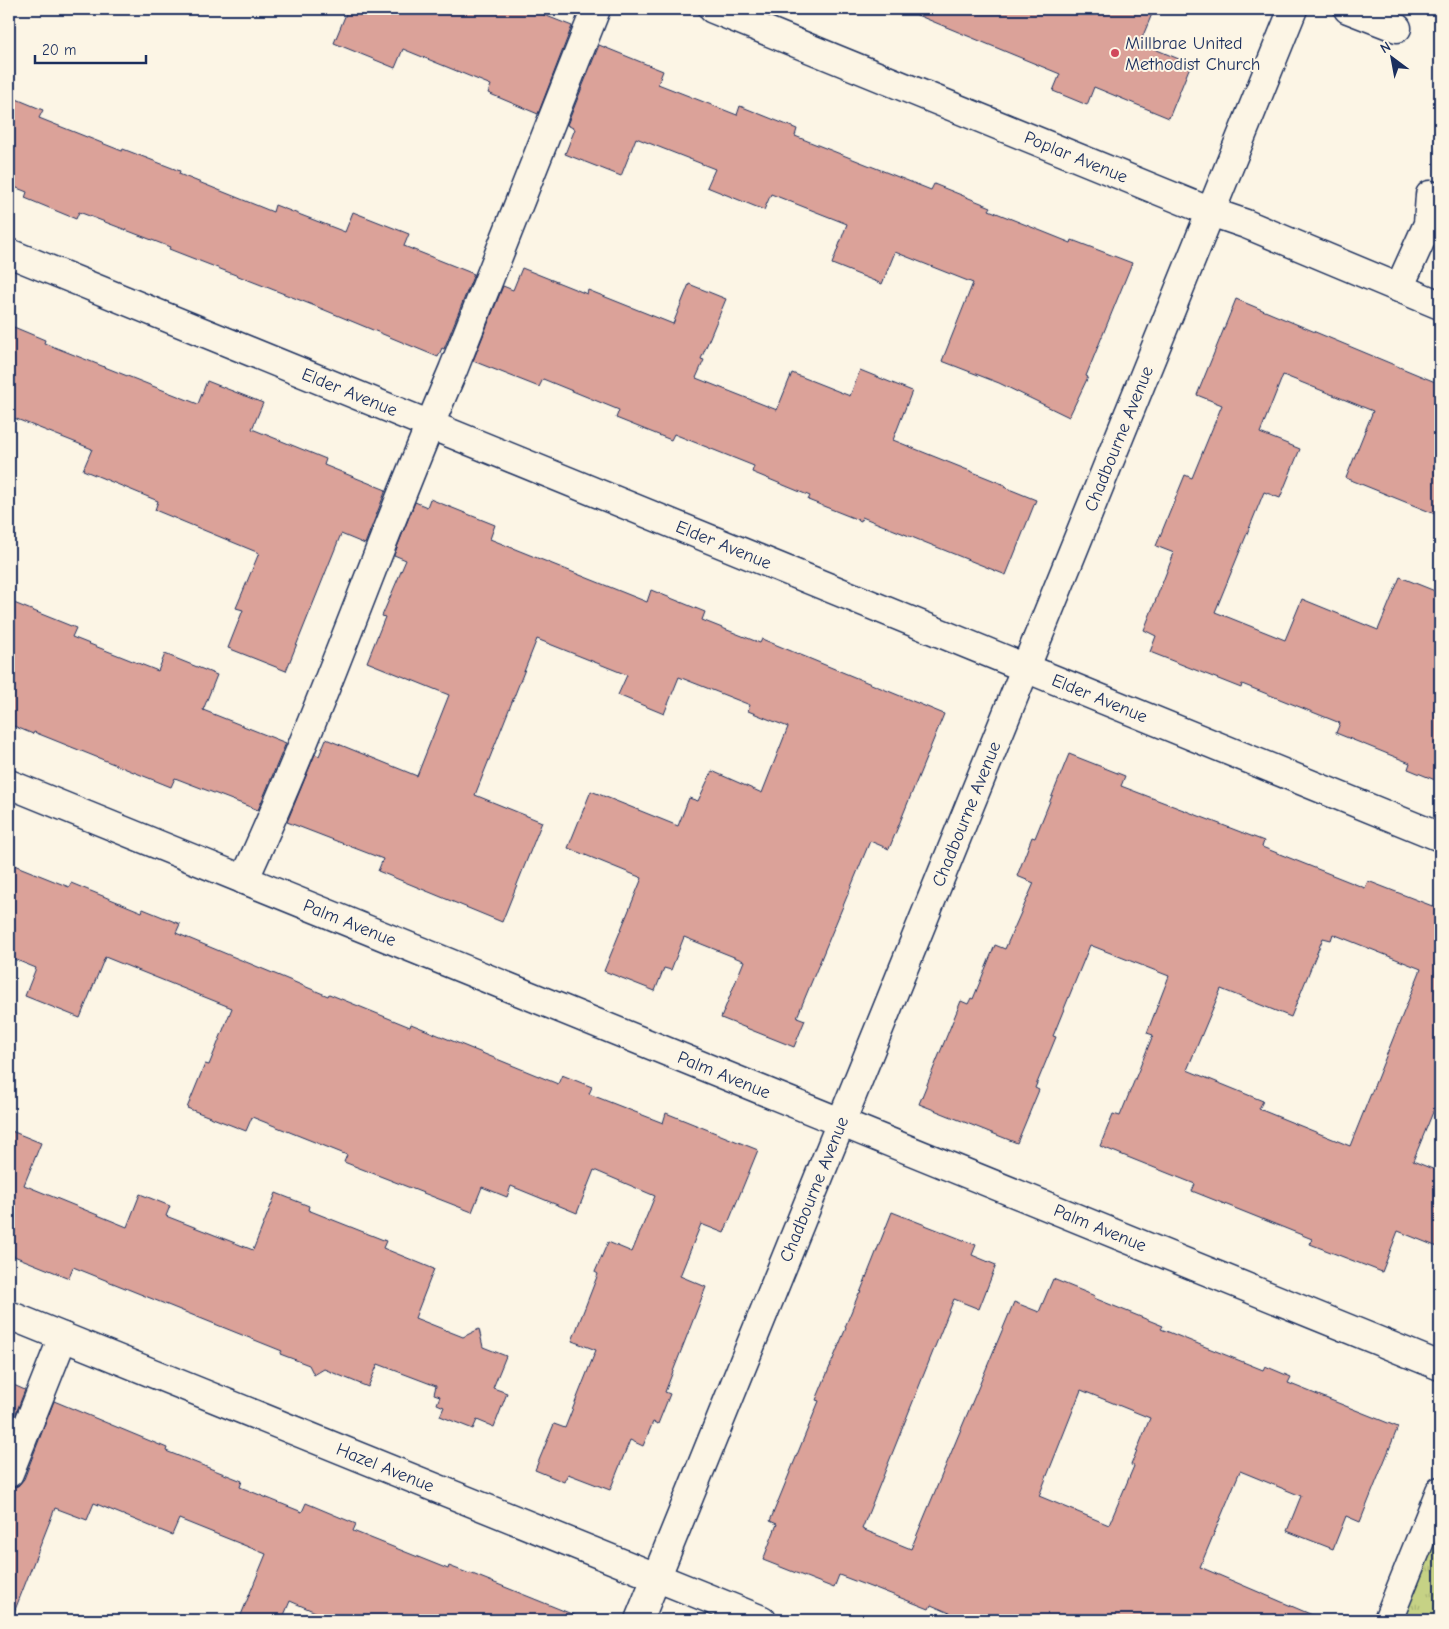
<svg xmlns="http://www.w3.org/2000/svg" width="1449" height="1629" font-family="'Comic Neue',sans-serif">
<style>
.park{fill:url(#park-tufts);stroke:#708072}
.building{fill:#dba299;stroke:#1b2f5e;fill-rule:evenodd}
.lines{fill:none;stroke-linecap:round;stroke-linejoin:round}
.minor-casing{stroke:#1b2f5e;stroke-width:31}
.minor{stroke:#fcf5e5;stroke-width:28}
.poi-dot{fill:#d1495b;stroke:#fcf5e5;stroke-width:2}
.labels{text-anchor:middle;dominant-baseline:central;stroke-width:4;stroke-linejoin:round;paint-order:stroke}
.poi-label{font-size:18px;fill:#1b2f5e;stroke:#fcf5e5;text-anchor:start}
.street-label{font-size:18px;fill:#1b2f5e;stroke:#fcf5e5}
</style>
<defs>
<pattern id="park-tufts" width="24" height="20" patternUnits="userSpaceOnUse" patternTransform="scale(1.25)"><rect width="24" height="20" fill="#c6d285"/><path d="M3 7l-1-3M5 7V3M7 7l1-3M15 17l-1-3M17 17v-4M19 17l1-3" fill="none" stroke="#aab575"/></pattern>
</defs>
<rect width="100%" height="100%" fill="#fcf5e5"/>
<filter id="ink" filterUnits="userSpaceOnUse"><feTurbulence type="fractalNoise" baseFrequency=".02" numOctaves="2"/><feDisplacementMap in="SourceGraphic" scale="10" xChannelSelector="R" yChannelSelector="G"/><feConvolveMatrix kernelMatrix="1 2 1 2 8 2 1 2 1" color-interpolation-filters="sRGB"/></filter>
<g filter="url(#ink)">
<path class="park" d="M1440,1490V1620H1388Z"/>
<path class="building" d="M348,9H529L572,26L538,114L488,93L491,85L403,49L395,68L334,43Z
M905,9H1154L1140,43L1191,64L1169,118L1094,87L1087,105L1053,91L1060,74L905,10Z
M599,45L663,71L658,84L737,115L740,106L797,129L795,136L931,190L934,184L991,207L989,210L1071,243L1072,240L1132,263L1086,376L1088,377L1069,417L999,383L942,361L973,283L895,252L882,284L832,264L847,224L771,194L764,210L707,187L715,169L636,138L621,176L565,154L575,129L567,125Z
M9,96L43,110L39,118L122,151L123,149L180,171L179,174L273,212L275,205L345,232L353,212L409,234L404,246L474,274L444,349L442,348L438,357L315,306L169,249L170,247L79,212L76,219L25,198L27,192L12,186L9,190Z
M522,268L587,294L588,290L673,324L689,284L726,299L701,359L704,360L696,378L777,410L792,373L850,396L860,370L912,391L893,440L1005,485L1004,487L1036,500L1006,575L862,517L861,521L808,500L810,496L752,472L754,466L674,434L671,440L616,418L619,410L543,379L539,387L473,361L503,286L513,290Z
M1236,299L1440,384V516L1346,478L1373,411L1283,375L1260,433L1300,449L1280,498L1264,492L1215,612L1285,640L1302,599L1378,630L1400,577L1440,593V782L1408,769L1410,763L1336,733L1340,723L1242,684L1241,688L1150,652L1156,636L1144,630L1174,553L1156,546L1185,475L1192,478L1222,405L1197,395Z
M9,325L45,340L44,343L198,404L207,381L263,403L252,429L326,459L324,465L386,490L365,544L341,534L286,671L228,648L243,610L236,608L259,553L155,510L158,501L83,470L92,449L9,416Z
M430,499L495,525L490,539L647,602L651,590L705,612L702,620L760,643L762,639L944,714L889,849L870,841L797,1017L805,1020L794,1047L721,1018L744,961L684,937L671,970L664,968L655,991L604,971L642,878L568,848L591,791L678,826L689,798L698,801L712,771L762,793L788,727L748,711L750,705L679,677L664,714L618,695L627,675L537,639L475,795L542,822L502,922L378,871L383,859L287,822L315,754L319,756L326,739L417,776L449,695L367,662L385,617L382,616L406,560L394,555L415,502L427,507Z
M9,601L76,628L72,637L158,671L165,654L217,675L203,710L286,743L258,810L175,778L171,787L34,732L33,734L9,724Z
M1069,754L1125,776L1121,786L1264,841L1262,847L1365,888L1368,881L1440,909V1095L1413,1161L1440,1172V1248L1398,1231L1382,1272L1310,1244L1312,1239L1192,1191L1195,1184L1100,1146L1113,1114L1120,1116L1153,1035L1147,1033L1169,976L1090,945L1053,1036L1056,1037L1035,1088L1039,1090L1017,1143L919,1104L961,1001L968,1004L971,998L973,999L995,945L1005,949L1034,883L1017,876L1032,837L1035,838ZM1333,934L1421,969L1350,1146L1259,1109L1263,1101L1187,1070L1221,989L1291,1017L1323,938L1331,940Z
M9,863L69,887L71,883L142,912L143,909L180,924L176,933L328,996L329,994L410,1027L411,1024L558,1084L562,1075L592,1087L589,1094L663,1123L666,1113L758,1150L724,1233L701,1224L680,1276L706,1287L665,1392L670,1394L658,1424L653,1422L643,1446L630,1440L610,1490L568,1474L564,1482L535,1470L554,1424L565,1428L596,1350L572,1341L598,1274L595,1272L608,1242L632,1252L655,1196L594,1170L577,1213L511,1186L507,1197L482,1187L472,1212L344,1162L347,1155L252,1117L246,1131L187,1108L205,1064L209,1065L232,1008L105,957L80,1018L25,996L36,968L9,957Z
M9,1130L41,1143L24,1185L127,1227L140,1194L170,1206L166,1216L253,1250L276,1193L309,1206L308,1210L386,1241L383,1248L434,1269L415,1318L463,1337L479,1329L483,1347L506,1356L493,1388L507,1393L494,1427L477,1420L473,1429L440,1416L444,1407L437,1404L440,1396L434,1394L436,1386L378,1364L368,1387L324,1369L314,1375L309,1365L280,1354L282,1351L73,1267L69,1278L9,1254Z
M892,1212L976,1245L972,1255L996,1265L979,1309L954,1299L862,1529L911,1549L1014,1302L1039,1312L1053,1279L1095,1296L1094,1298L1163,1326L1161,1329L1263,1370L1265,1366L1291,1377L1288,1383L1398,1427L1360,1522L1346,1516L1333,1549L1287,1531L1301,1496L1240,1471L1200,1567L1324,1620H966L931,1605L929,1609L873,1587V1588L839,1575L834,1588L763,1560L777,1524L770,1521L819,1401L816,1400L846,1328L845,1327L859,1293H860ZM1081,1390L1150,1418L1131,1465L1134,1466L1109,1525L1039,1496Z
M9,1383L25,1390L9,1431Z
M54,1401L167,1448L166,1451L242,1481L240,1487L302,1512L306,1503L356,1524L353,1531L448,1569L449,1566L470,1574V1573L584,1619V1620H334L290,1601L282,1620H239L266,1554L179,1519L172,1535L94,1503L87,1520L55,1508L11,1620H9V1488L18,1486L24,1479Z"/>
<g class="lines">
<defs>
<g id="minor">
<path id="s1" d="M713,9L1211,212L1246,224L1440,305"/>
<path d="M1348,9L1397,28"/>
<path id="s2" d="M9,253L1440,837"/>
<path d="M1399,288L1428,224L1430,195"/>
<path id="s3" d="M9,784L1440,1366"/>
<path d="M244,880C321,713 380,539 453,370L596,9"/>
<path id="s4" d="M9,1315L762,1620"/>
<path d="M9,1473L63,1337"/>
<path id="s5" d="M639,1620L1293,9"/>
<path d="M1388,1620L1440,1491"/>
</g>
</defs>
<use href="#minor" class="minor-casing"/>
<use href="#minor" class="minor"/>
</g>
</g>
<circle class="poi-dot" cx="1115" cy="53" r="5"/>
<g class="labels">
<g class="poi-label">
<text x="1125" y="43">Millbrae United<tspan x="1125" dy="21">Methodist Church</tspan></text>
</g>
<g class="street-label">
<text stroke="none"><textPath href="#s1" startOffset="392">Poplar Avenue</textPath></text>
<text stroke="none"><textPath href="#s2" startOffset="368">Elder Avenue</textPath></text>
<text stroke="none"><textPath href="#s5" startOffset="1275">Chadbourne Avenue</textPath></text>
<text stroke="none"><textPath href="#s2" startOffset="772">Elder Avenue</textPath></text>
<text stroke="none"><textPath href="#s2" startOffset="1178">Elder Avenue</textPath></text>
<text stroke="none"><textPath href="#s5" startOffset="870">Chadbourne Avenue</textPath></text>
<text stroke="none"><textPath href="#s3" startOffset="368">Palm Avenue</textPath></text>
<text stroke="none"><textPath href="#s3" startOffset="772">Palm Avenue</textPath></text>
<text stroke="none"><textPath href="#s5" startOffset="465">Chadbourne Avenue</textPath></text>
<text stroke="none"><textPath href="#s3" startOffset="1178">Palm Avenue</textPath></text>
<text stroke="none"><textPath href="#s4" startOffset="406">Hazel Avenue</textPath></text>
</g>
</g>
<rect width="1449" height="1629" fill="none" stroke="#fcf5e5" stroke-width="30"/>
<rect x="15" y="15" width="1419" height="1599" fill="none" stroke="#1b2f5e" stroke-width="2" filter="url(#ink)"/>
<g transform="translate(1392 58) rotate(328)" stroke="#fcf5e5" stroke-width="4" paint-order="stroke">
<path d="M0-4L9 19L0 12L-9 19Z" fill="#1b2f5e"/>
<text y="-8" font-size="14" font-weight="bold" text-anchor="middle" fill="#1b2f5e">N</text>
</g>
<path d="M35 55v8h111v-8" fill="none" stroke="#1b2f5e" stroke-width="2.5"/>
<text x="42" y="55" font-size="15" fill="#1b2f5e" stroke="#fcf5e5" stroke-width="4" paint-order="stroke">20 m</text>
</svg>
